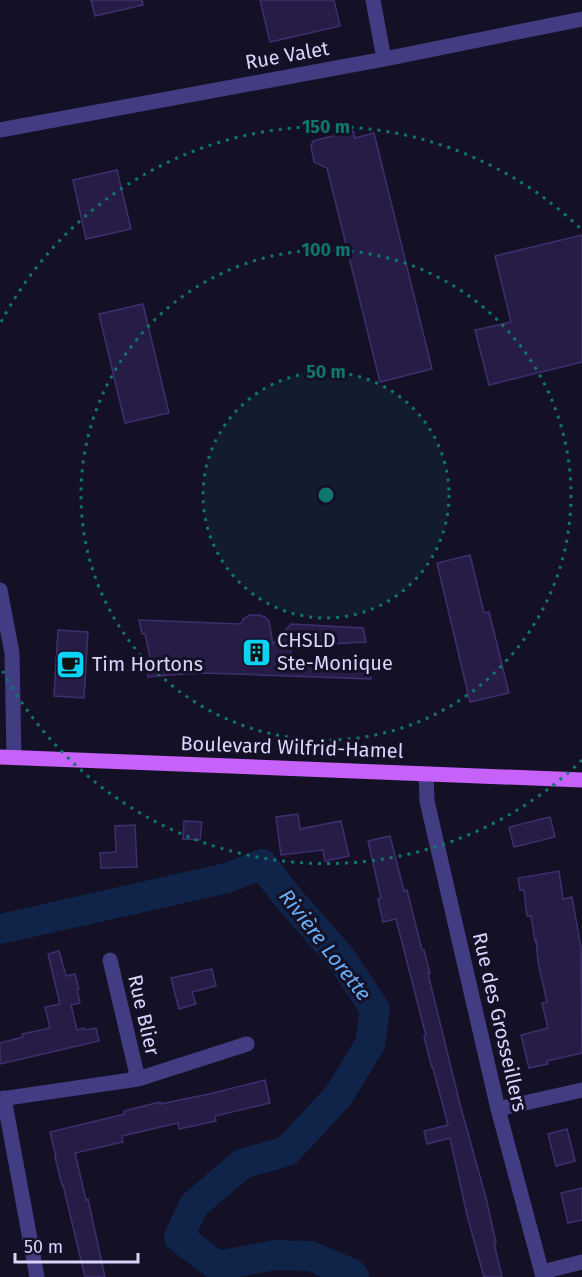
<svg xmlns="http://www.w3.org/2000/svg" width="582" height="1277" font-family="'Fira Sans',sans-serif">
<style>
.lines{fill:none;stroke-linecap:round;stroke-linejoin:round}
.river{stroke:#102348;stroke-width:30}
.building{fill:#261c45;stroke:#3f2f70;stroke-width:1.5}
.minor{stroke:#423d82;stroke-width:15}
.major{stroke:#c661f9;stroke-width:15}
.ring{fill:none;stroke:#0f766e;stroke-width:3;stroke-dasharray:3 6}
.labels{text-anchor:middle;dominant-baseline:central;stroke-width:6;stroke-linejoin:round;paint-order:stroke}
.street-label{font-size:20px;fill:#dbd5fd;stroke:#141025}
.poi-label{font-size:20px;fill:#dbd5fd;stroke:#141025;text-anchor:start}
.water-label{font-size:21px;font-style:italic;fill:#67aff9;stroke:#141025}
.centre{fill:#0f766e;stroke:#141025;stroke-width:3}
.ring-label{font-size:18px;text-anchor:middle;font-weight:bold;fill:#0f766e;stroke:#141025;stroke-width:6;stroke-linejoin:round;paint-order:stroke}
</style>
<rect width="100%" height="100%" fill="#141025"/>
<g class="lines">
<path class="river" d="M0,929L227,878L262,864L290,900L341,958L375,1009L370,1044L339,1095L287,1151L242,1164L194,1205L179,1237L217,1266L275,1255L310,1256L351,1273L354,1277"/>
</g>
<path class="building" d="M91,0H142L143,5L95,16Z
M260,0H334L340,26L270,42Z
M353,131L355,138L374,133L432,369L380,382L327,168L314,162L311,146L313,141Z
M117,170L131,229L86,239L73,180Z
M582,235V362L489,385L475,330L511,322L495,256Z
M143,304L169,413L125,423L99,314Z
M470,555L484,613L489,612L509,693L470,702L437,563Z
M250,615H259L265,617L269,621L273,644L291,624L363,628L366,642L291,646V660L368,665L371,679L205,673L182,674L148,677L145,663L151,662L145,634H142L139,620L241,624L243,619Z
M58,630L88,632L84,698L54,696Z
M298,814L300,829L341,821L349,856L325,861L323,850L281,855L276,817Z
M550,817L555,837L514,847L509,827Z
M184,821L202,822L200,840L183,839Z
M135,825L137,867L101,868L100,853L116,852L115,826Z
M390,836L404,891L407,890L422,950H424L430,973L428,974L461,1108L486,1198L496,1243H494L502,1277H484L467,1215L450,1138L427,1144L424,1131L448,1125L433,1068H432L424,1037L426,1036L396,919L383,922L378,899L381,898L368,841Z
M559,871L563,899L572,897L581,948L582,1053L547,1061L548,1064L529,1068L521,1035L548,1028L542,1003L547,1002L538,962L536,940L535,941L531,916H527L524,890H520L518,878Z
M59,951L66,976L75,974L79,989L77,990L80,1003L71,1005L77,1030L84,1028L85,1030L96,1028L99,1041L0,1064V1043L23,1037L22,1034L50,1028L45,1007L60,1004L48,954Z
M212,969L216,986L192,992L196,1004L179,1009L171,978Z
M265,1080L270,1103L215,1116L216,1121L179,1129L178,1123L122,1136L123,1142L75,1153L86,1200L88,1199L105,1277H85L63,1185H62L55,1157H56L50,1132L125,1114L124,1111L160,1102V1104L209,1094Z
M567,1129L575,1161L556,1166L548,1134Z
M582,1188V1220L568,1223L561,1193Z"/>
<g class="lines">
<path class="minor" d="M373,0L384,59
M0,130L384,59L582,19
M0,590L12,653L14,757
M426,774L427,801L498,1109L543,1277
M110,960L138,1079
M4,1098L37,1277
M0,1099L138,1079L247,1044
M498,1109L582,1090
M542,1272L582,1262"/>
<path class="major" d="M0,757L582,780"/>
</g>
<circle cx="326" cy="495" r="123" fill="#0f766e" fill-opacity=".12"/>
<g class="ring">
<circle cx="326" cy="495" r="123"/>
<circle cx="326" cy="495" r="245"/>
<path d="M582 760A368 368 0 0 1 1 668M1 322A368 368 0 0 1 582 230"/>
</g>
<defs>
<symbol id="building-square" viewBox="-11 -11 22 22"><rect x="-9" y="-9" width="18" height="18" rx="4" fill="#0ad3f5" stroke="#141025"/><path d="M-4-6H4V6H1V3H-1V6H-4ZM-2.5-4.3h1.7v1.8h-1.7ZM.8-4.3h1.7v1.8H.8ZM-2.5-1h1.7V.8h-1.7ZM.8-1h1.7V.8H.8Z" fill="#111"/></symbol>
<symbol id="cafe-square" viewBox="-11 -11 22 22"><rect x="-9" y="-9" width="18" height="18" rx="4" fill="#0ad3f5" stroke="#141025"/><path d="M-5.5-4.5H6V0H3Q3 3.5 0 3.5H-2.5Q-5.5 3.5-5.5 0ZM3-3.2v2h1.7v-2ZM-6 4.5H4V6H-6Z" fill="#111"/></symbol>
</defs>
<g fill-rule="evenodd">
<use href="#building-square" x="240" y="636" width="33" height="33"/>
<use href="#cafe-square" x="54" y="648" width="33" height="33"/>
</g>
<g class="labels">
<g class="street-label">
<text transform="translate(287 55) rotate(-10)">Rue Valet</text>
<text transform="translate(292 747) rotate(2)">Boulevard Wilfrid-Hamel</text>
<text transform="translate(144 1015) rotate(77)">Rue Blier</text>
<text transform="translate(500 1022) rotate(77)">Rue des Grosseillers</text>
</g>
<g class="poi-label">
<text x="277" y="640">CHSLD<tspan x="277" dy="23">Ste-Monique</tspan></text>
<text x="92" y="664">Tim Hortons</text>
</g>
<g class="water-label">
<text transform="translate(325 945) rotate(52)">Rivière Lorette</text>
</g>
</g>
<circle cx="326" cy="495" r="9" class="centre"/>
<g class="ring-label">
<text x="326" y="133">150 m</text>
<text x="326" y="256">100 m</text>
<text x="326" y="378">50 m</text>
</g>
<path d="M15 1253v9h123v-9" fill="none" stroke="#dbd5fd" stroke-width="3"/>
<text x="24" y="1253" font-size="18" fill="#dbd5fd" stroke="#141025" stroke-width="4.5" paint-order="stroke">50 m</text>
</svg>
